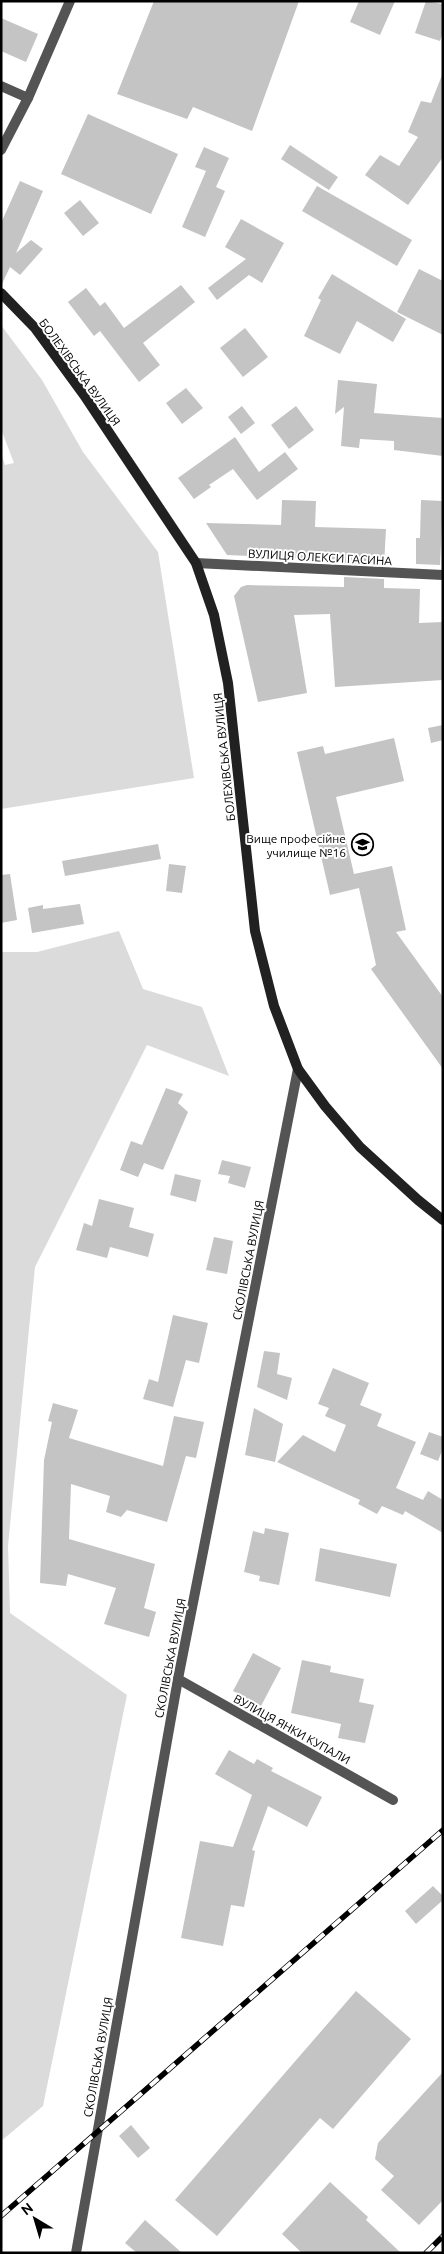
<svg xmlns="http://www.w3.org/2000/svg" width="444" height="2254" font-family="Ubuntu,sans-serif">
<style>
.green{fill:#dbdbdb}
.building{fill:#c4c4c4}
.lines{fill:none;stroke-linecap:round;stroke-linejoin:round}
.minor{stroke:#545454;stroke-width:10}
.tertiary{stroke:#545454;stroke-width:10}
.secondary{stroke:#212121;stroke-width:10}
.rail-casing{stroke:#000;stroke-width:5.5}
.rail{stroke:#fff;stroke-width:4;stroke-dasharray:11;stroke-linecap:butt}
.labels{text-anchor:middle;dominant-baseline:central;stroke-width:4;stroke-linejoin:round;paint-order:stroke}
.street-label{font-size:12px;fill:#000;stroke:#fff}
.poi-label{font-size:12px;fill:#000;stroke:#fff;text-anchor:end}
</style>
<rect width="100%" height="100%" fill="#fff"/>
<path class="green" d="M1,325L42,380L83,452L158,552L194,778L1,809V453L5,465L14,463L1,429Z
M119,931L143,989L202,1007L229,1076L147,1045L35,1267L8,1546L10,1613L127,1695L43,2106L1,2141V952H37Z"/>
<path class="building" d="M154,1H299L252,131L193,107L187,119L117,94Z
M359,1H395L380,35L350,22Z
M426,1L443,4V32L440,41L415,33Z
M1,18L38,34L26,62L1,51Z
M442,75L443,157L408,205L365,175L380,155L399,166L418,137L408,132L421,101L431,103Z
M88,114L178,154L151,214L61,174Z
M290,145L338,177L329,190L281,159Z
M204,147L229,158L216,187L225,191L205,237L182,227L206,171L195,167Z
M20,181L43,191L16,253L31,240L43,249L20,275L10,267L1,286V223Z
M317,186L412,240L397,266L302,211Z
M80,200L99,223L83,236L64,213Z
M241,219L284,243L262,283L249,275L217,300L208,288L246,259L225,247Z
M419,269L443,281V335L397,312Z
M332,274L406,319L393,342L357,321L340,354L304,336L321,300L318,298Z
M181,285L195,302L143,343L160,365L139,382L100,331L94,336L68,302L86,288L100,306L105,302L124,328Z
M245,328L268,357L243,377L220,348Z
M338,380L377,384L374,413L443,418V456L394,450V441L360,439L359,448L341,446L344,407L335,414Z
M186,388L203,408L182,424L166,403Z
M242,406L255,423L241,434L228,417Z
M296,406L314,430L289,449L271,425Z
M235,437L259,472L285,452L298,469L257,500L233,469L209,485L211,487L194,499L178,478Z
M282,500L316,501L315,527L386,529L384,565L345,563V560L227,555L206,523L281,525Z
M421,500L443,501L440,565L416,564V538H420Z
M344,577L384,579V588L420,589L419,623L443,622V680L335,687L330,614L294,615L307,693L258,702L234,596L241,587L247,585L344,587Z
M443,725V740L431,743L428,728Z
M394,738L404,781L336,797L354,874L392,866L406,930L396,932L443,997V1069L371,969L376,965L359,888L330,895L297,752L323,746L325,754Z
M158,844L161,859L65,876L62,861Z
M169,864L186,866L182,893L166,891Z
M10,874L17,920L1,923V875Z
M80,904L84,924L32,933L28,908L43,905V909Z
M166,1088L183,1094L178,1103L188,1112L163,1170L144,1163L138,1177L120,1170L131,1141L142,1145Z
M222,1160L251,1167L245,1188L228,1183L230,1176L218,1174Z
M175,1174L201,1180L196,1202L170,1195Z
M99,1199L134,1208L129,1227L154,1234L148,1257L110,1247L107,1258L76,1250L84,1223L92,1226Z
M214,1237L233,1241L227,1274L206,1270Z
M173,1315L208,1323L199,1363L186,1360L173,1407L143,1399L149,1379L158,1382Z
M264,1351L280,1353L277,1374L292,1378L287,1400L257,1387Z
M333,1368L369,1383L360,1405L382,1414L377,1426L416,1442L396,1488L423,1500L428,1491L443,1500V1533L405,1511L403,1515L382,1506L377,1514L358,1504L360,1500L277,1462L303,1435L335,1452L346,1425L325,1416L329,1408L318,1404Z
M53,1403L78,1410L69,1438L163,1466L174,1416L204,1422L196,1458L186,1456L167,1522L127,1510L121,1517L106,1512L110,1496L71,1484L69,1539L155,1564L144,1608L156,1612L149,1637L104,1624L116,1588L68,1574L66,1586L40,1583L44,1460L52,1422L48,1421Z
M254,1408L283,1424L275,1462L245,1455Z
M429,1432L443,1437V1448L438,1461L420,1454Z
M265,1528L289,1533L279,1585L259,1581L260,1576L244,1572L253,1531L264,1534Z
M320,1548L397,1564L390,1597L315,1581Z
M253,1653L281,1668L261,1706L233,1691Z
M302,1660L331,1666L330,1672L364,1679L359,1702L374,1705L365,1743L338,1738L341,1724L291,1713Z
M229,1750L254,1764L257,1759L273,1768L271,1771L322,1797L307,1827L268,1806L252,1850L255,1851L244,1907L231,1905L223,1946L181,1938L200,1841L233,1847L252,1795L215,1774Z
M433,1886L443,1896V1900L416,1924L405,1911Z
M356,1991L411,2039L333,2129L320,2118L217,2236L175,2200Z
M443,2072V2200L419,2225L381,2190L394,2176L375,2159L378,2143Z
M131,2125L150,2148L138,2158L119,2136Z
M330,2182L368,2217L366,2220L401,2253H302L282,2234Z
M145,2220L182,2253H137L125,2243Z"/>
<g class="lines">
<path class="minor" d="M28,98L70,1
M196,563L443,575
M178,1679L393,1800"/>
<path class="tertiary" d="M1,86L28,98L1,150
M76,2253L178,1679L298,1069"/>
<path class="secondary" d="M1,293L35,328L84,395L196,563L214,615L228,683L255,931L274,1006L298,1069L325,1106L360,1147L418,1200L443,1220"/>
<defs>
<path id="rail" d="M1,2216L443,1830
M426,2253L443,2236"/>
</defs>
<use href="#rail" class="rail-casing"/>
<use href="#rail" class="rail"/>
</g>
<defs>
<symbol id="university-ring" viewBox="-11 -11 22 22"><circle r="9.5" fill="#fff" stroke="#000" stroke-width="1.5"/><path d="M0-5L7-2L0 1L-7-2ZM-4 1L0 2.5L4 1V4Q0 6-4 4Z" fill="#000"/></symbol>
</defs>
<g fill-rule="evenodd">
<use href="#university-ring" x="350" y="832" width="25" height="25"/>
</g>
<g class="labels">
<g class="street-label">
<text transform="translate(80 372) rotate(54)">БОЛЕХІВСЬКА ВУЛИЦЯ</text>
<text transform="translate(320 557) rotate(3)">ВУЛИЦЯ ОЛЕКСИ ГАСИНА</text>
<text transform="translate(224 757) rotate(-96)">БОЛЕХІВСЬКА ВУЛИЦЯ</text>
<text transform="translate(248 1260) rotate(-79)">СКОЛІВСЬКА ВУЛИЦЯ</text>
<text transform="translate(170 1658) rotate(-79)">СКОЛІВСЬКА ВУЛИЦЯ</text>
<text transform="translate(292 1729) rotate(29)">ВУЛИЦЯ ЯНКИ КУПАЛИ</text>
<text transform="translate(98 2057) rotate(-80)">СКОЛІВСЬКА ВУЛИЦЯ</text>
</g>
<g class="poi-label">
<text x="346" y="838">Вище професійне<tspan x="346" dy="14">училище №16</tspan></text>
</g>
</g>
<rect width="444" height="2254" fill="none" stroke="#000000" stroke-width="5"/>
<g transform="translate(35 2219) rotate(322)" stroke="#ffffff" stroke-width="4" paint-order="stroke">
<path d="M0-4L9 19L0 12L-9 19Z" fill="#000000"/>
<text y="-8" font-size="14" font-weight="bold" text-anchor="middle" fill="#000000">N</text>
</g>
</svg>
